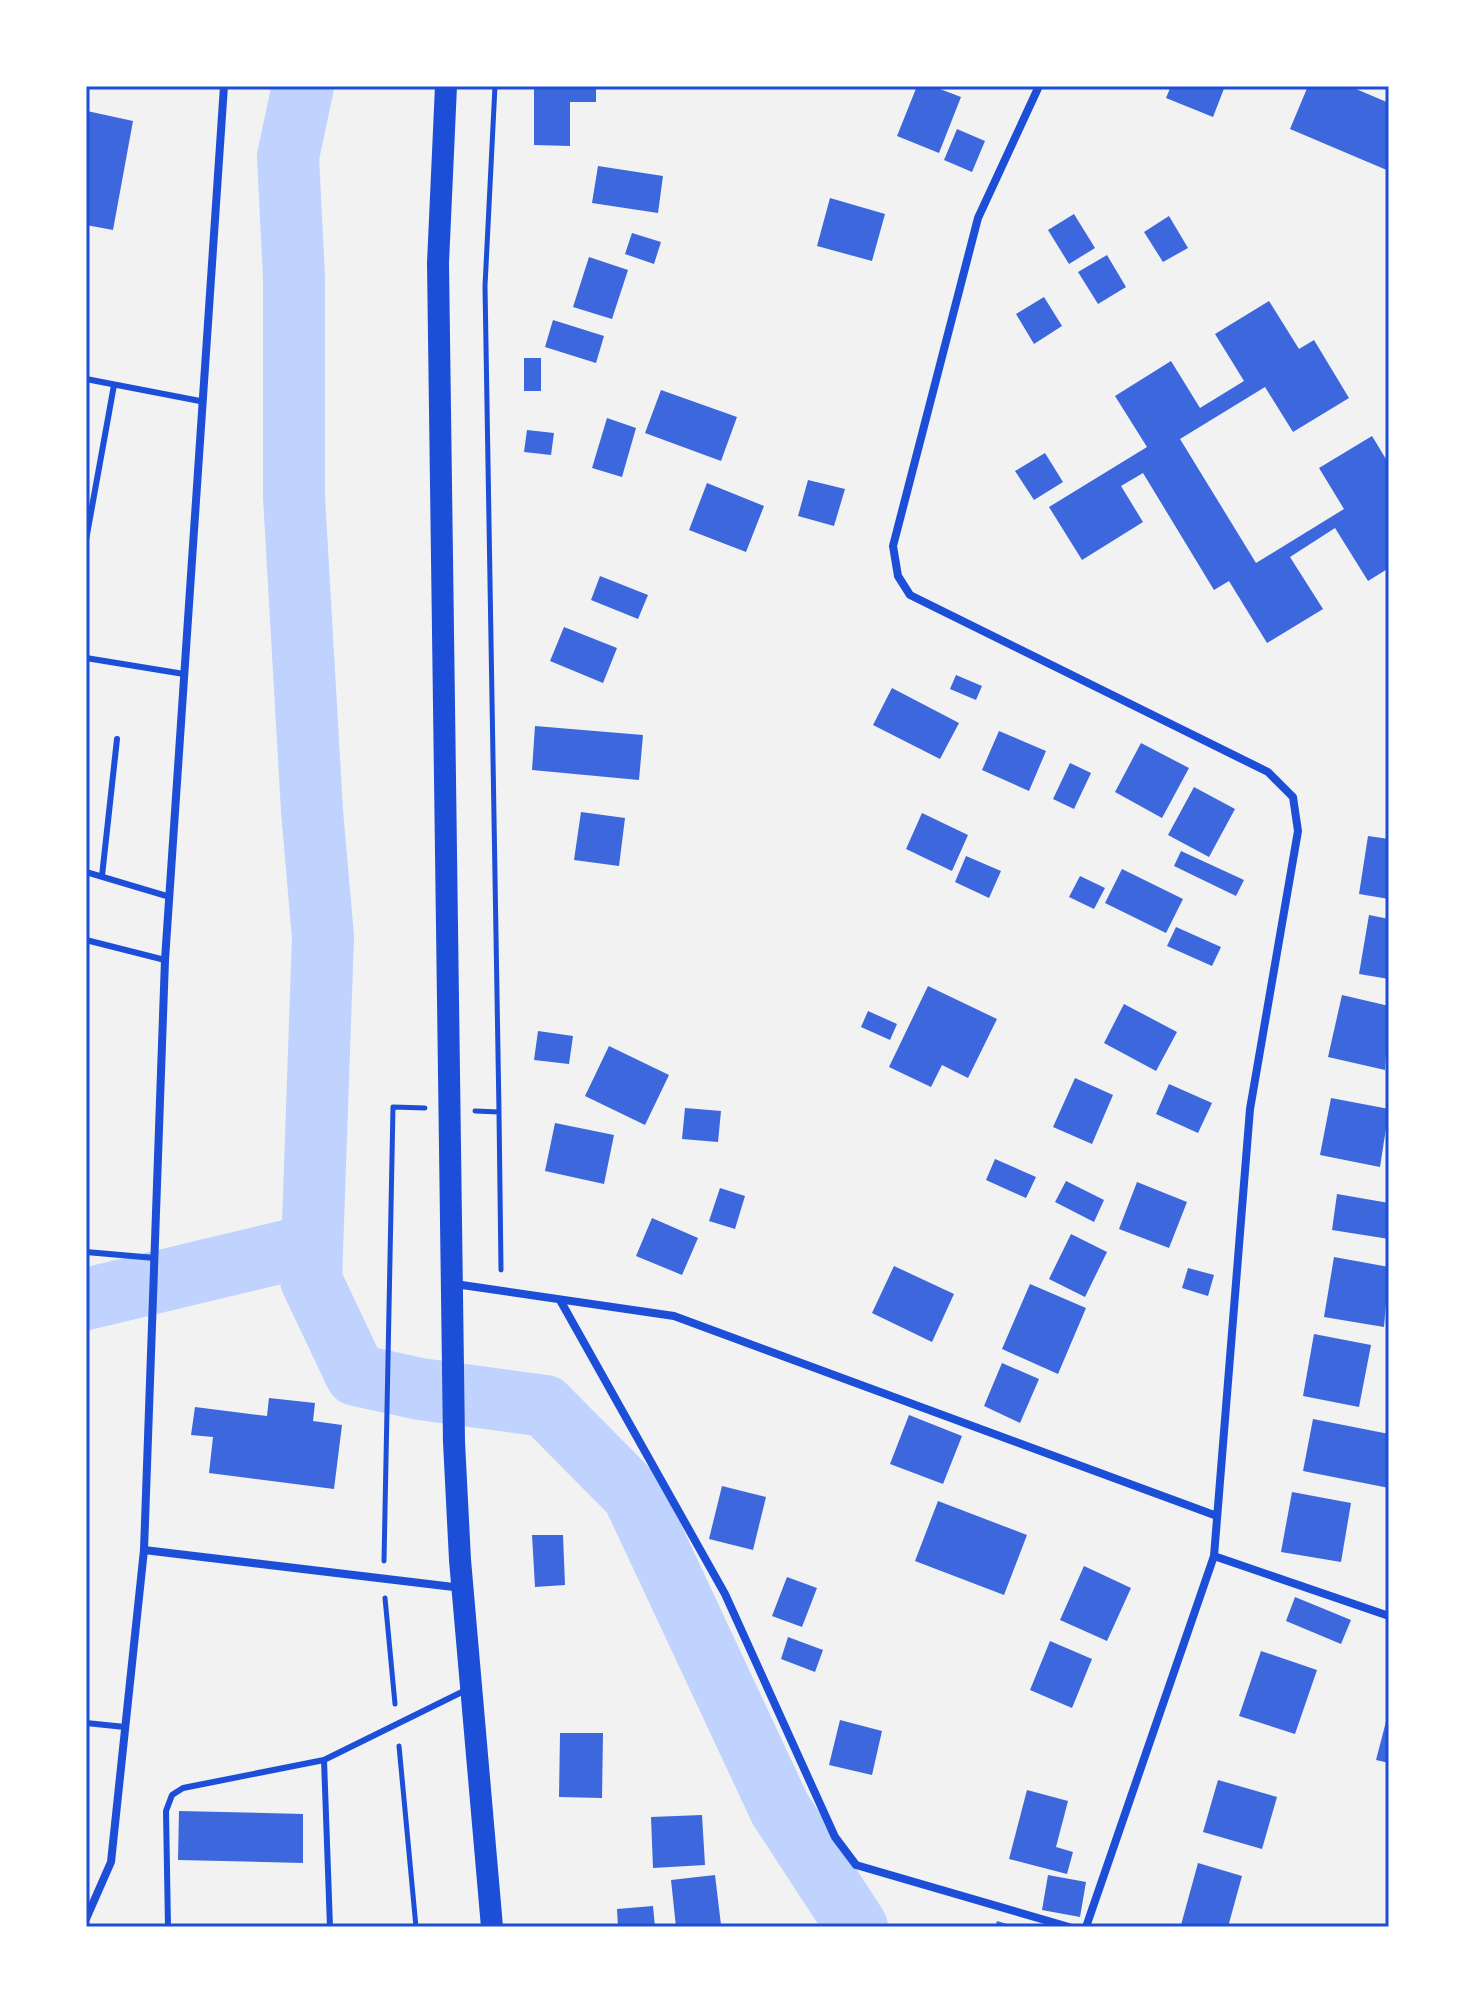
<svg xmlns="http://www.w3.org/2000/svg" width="1475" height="2013" font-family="Rubik,sans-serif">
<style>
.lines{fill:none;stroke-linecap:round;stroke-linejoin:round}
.river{stroke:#bfd3fe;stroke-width:62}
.building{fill:#3d67dc}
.path{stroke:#1d4ed8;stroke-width:5}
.service{stroke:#1d4ed8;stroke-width:6}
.minor{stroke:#1d4ed8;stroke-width:8}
.trunk{stroke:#1d4ed8;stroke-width:22}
.neatline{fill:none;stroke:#1d4ed8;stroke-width:3}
</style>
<rect width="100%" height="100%" fill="#f2f2f2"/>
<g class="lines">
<path class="river" d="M303,86L288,157L294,278V497L312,811L323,937L311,1280L356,1375L420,1389L545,1406L633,1495L780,1809L857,1927
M86,1299L312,1245"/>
</g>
<path class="building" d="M534,86H596V102H570V146L534,145Z
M917,86H932L961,97L939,153L897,136Z
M1171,86H1225L1213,117L1166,98Z
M1308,86H1349L1389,103V171L1290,129Z
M87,111L133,121L113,230L86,225Z
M957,129L985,141L972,172L944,160Z
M598,166L663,176L658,213L592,203Z
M830,198L885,214L872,261L817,246Z
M1074,214L1095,248L1069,264L1048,230Z
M1169,216L1188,248L1163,262L1144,232Z
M632,233L661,242L654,264L625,254Z
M1107,255L1126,287L1098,304L1078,272Z
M589,257L628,270L612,319L573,307Z
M1044,297L1062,326L1034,344L1016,314Z
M1269,301L1299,349L1314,340L1349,398L1293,432L1265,387L1180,439L1256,563L1344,509L1319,468L1372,436L1389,464V568L1368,581L1335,528L1290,557L1323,609L1267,643L1229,581L1214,590L1143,473L1121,486L1143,522L1082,560L1049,507L1147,447L1115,396L1171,361L1200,408L1244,381L1215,334Z
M553,320L604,336L596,363L545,347Z
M524,358H541V391H524Z
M661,390L737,417L721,461L645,433Z
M607,418L636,428L622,477L592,468Z
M527,430L554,433L551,455L524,452Z
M1045,453L1063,482L1034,500L1015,471Z
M808,480L845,489L834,526L798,516Z
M707,483L764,506L746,552L689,530Z
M600,576L648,595L638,619L591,600Z
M564,627L617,648L603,683L550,661Z
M956,675L982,686L976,700L950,689Z
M892,688L959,723L940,759L873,725Z
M535,726L643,735L639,780L532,770Z
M999,731L1046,751L1029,791L982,770Z
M1141,743L1189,768L1162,818L1115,792Z
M1070,763L1091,773L1074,809L1053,799Z
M1194,787L1235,809L1209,857L1168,835Z
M581,812L625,818L619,866L574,860Z
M922,813L968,835L952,871L906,849Z
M1368,836L1389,839V899L1359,894Z
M1181,851L1244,880L1236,896L1174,866Z
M966,856L1001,871L989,898L955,882Z
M1122,869L1183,899L1166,933L1105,903Z
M1080,876L1105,888L1094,909L1069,897Z
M1369,915L1389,919V979L1359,974Z
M1176,927L1221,947L1212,966L1167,946Z
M928,986L997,1019L968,1078L942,1065L931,1087L889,1067Z
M1342,995L1389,1006L1385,1070L1328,1057Z
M1124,1004L1177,1032L1156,1071L1104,1043Z
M868,1011L897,1024L890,1040L861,1027Z
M538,1031L573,1036L569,1064L534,1060Z
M609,1046L669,1075L645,1125L585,1096Z
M1075,1078L1113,1095L1092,1144L1053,1127Z
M1169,1084L1212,1103L1198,1133L1156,1114Z
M1331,1098L1389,1109L1380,1167L1320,1155Z
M685,1108L721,1111L718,1142L682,1139Z
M555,1123L614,1135L604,1184L545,1171Z
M995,1159L1036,1177L1026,1198L986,1180Z
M1066,1181L1104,1200L1094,1222L1055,1202Z
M1137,1182L1187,1202L1169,1248L1119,1229Z
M720,1188L745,1196L735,1229L709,1221Z
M1337,1194L1389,1203V1239L1332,1230Z
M652,1218L698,1238L682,1275L636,1256Z
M1071,1234L1107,1252L1085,1297L1049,1279Z
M1334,1257L1389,1267L1384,1327L1324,1317Z
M894,1266L954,1294L932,1342L872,1313Z
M1188,1268L1214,1275L1208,1296L1182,1288Z
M1030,1284L1086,1308L1058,1374L1002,1349Z
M1314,1334L1371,1345L1359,1407L1303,1396Z
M1002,1363L1039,1379L1020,1423L984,1406Z
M269,1398L315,1403L313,1421L342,1425L334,1489L209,1473L213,1437L191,1435L195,1407L267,1416Z
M909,1415L962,1436L943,1484L890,1464Z
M1313,1419L1389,1434V1488L1303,1471Z
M722,1486L766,1497L753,1550L709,1539Z
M1292,1492L1351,1503L1341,1562L1281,1552Z
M938,1501L1027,1535L1004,1595L915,1561Z
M532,1535H563L565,1585L535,1587Z
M1084,1566L1131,1588L1107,1641L1060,1620Z
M787,1577L817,1588L802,1627L772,1616Z
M1295,1597L1351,1620L1341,1644L1286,1621Z
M788,1637L823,1650L815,1672L781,1659Z
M1050,1641L1092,1659L1072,1708L1030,1690Z
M1261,1651L1317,1670L1295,1734L1239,1716Z
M1388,1714H1389V1763L1376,1760Z
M840,1720L882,1731L872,1775L829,1765Z
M560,1733H603L602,1798L559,1797Z
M1218,1780L1277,1797L1262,1849L1203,1832Z
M1027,1790L1068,1801L1056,1847L1073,1852L1067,1874L1009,1859Z
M179,1811L303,1814V1863L178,1860Z
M702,1815L705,1865L653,1868L651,1817Z
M1198,1863L1242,1876L1228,1927L1181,1925Z
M715,1875L721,1925L676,1927L671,1880Z
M1048,1875L1086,1882L1080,1917L1042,1910Z
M653,1906L655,1927H618L617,1909Z
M997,1921L1014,1926V1927H995Z"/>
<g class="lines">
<path class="path" d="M495,86L485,286L499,1112
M475,1111L499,1112L501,1270
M384,1561L393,1107L425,1108
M385,1598L395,1704
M399,1746L416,1927"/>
<path class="service" d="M86,379L200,401
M86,540L114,385
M86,658L184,674
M86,872L170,897
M102,876L117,739
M86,940L165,960
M86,1252L155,1258
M86,1723L125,1727
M168,1927L166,1811L172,1795L183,1788L324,1760
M330,1927L324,1760L468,1689"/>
<path class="minor" d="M1039,86L978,218L893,546L898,576L910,595L1268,772L1293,797L1298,831L1250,1109L1214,1556L1086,1927
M455,1284L674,1316L1217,1516
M560,1300L725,1594L835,1837L856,1865L1069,1927
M144,1550L462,1588
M1214,1556L1389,1616
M86,1919L111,1862L144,1550L165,960L224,86"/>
<path class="trunk" d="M446,86L438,263L454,1442L460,1560L492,1927"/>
</g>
<rect width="1475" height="2013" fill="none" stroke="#ffffff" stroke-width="176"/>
<rect x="88" y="88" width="1299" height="1837" class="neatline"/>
</svg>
